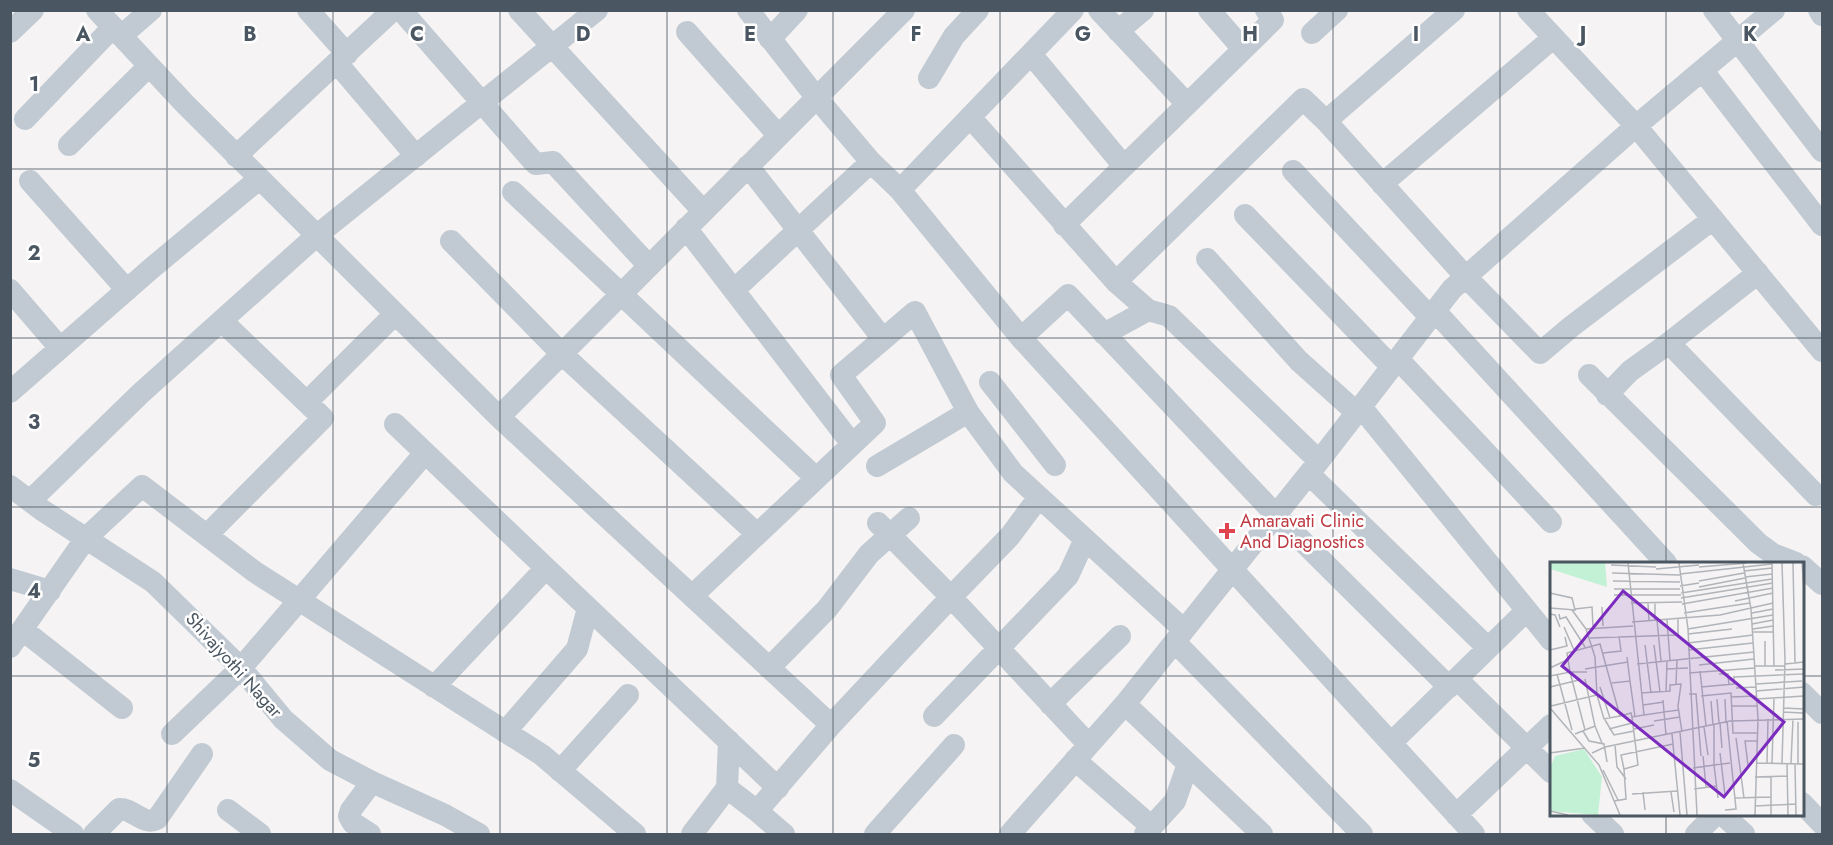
<svg xmlns="http://www.w3.org/2000/svg" width="1833" height="845" font-family="Jost,sans-serif">
<style>
.lines{fill:none;stroke-linecap:round;stroke-linejoin:round}
.minor{stroke:#c1cad2;stroke-width:22}
.grid{fill:none;stroke:#4a5661;stroke-width:1.5;stroke-opacity:0.55}
.health-dot{fill:#e0444e;stroke:#fff;stroke-width:2}
.labels{text-anchor:middle;dominant-baseline:central;stroke-width:5;stroke-linejoin:round;paint-order:stroke}
.health-label{font-size:18px;fill:#be3a42;stroke:#fff;text-anchor:start}
.street-label{font-size:18px;fill:#4a5661;stroke:#fff}
.inset-road{fill:none;stroke:#b1b4b9;stroke-width:1.5}
.view{fill:#7b2cbf;fill-opacity:0.15;stroke:#7b2cbf;stroke-width:3}
.inset-edge{fill:none;stroke:#4a5661;stroke-width:3}
.grid-label{font-size:20px;text-anchor:middle;font-weight:bold;fill:#4a5661;stroke:#fff;stroke-width:5;stroke-linejoin:round;paint-order:stroke}
</style>
<rect width="100%" height="100%" fill="#f5f3f3"/>
<g class="lines">
<path class="minor" d="M97,10L185,104L499,417L831,725L757,811L784,834
M308,10L347,54
M401,10L532,160L536,164L553,162L649,266
M519,10L703,211
M748,10L816,97L871,162L900,190L1021,338L1474,834
M1099,10L1187,104
M1209,10L1243,49
M1528,10L1636,126L1822,351
M1714,10L1822,151
M1819,10L1822,15
M1118,31L1143,10
M10,32L33,10
M687,32L778,135
M1312,33L1337,10
M121,36L151,10
M770,39L797,10
M1031,54L1123,165
M337,63L416,156
M1703,71L1822,225
M929,78L954,36L978,10
M970,117L1116,282L1148,310L1169,316L1319,461
M25,119L113,27
M1326,121L1454,10
M69,145L149,66
M236,156L393,10
M748,166L883,339
M1293,171L1430,317
M30,181L127,290
M1382,184L1553,38
M900,190L1073,10
M513,192L816,478
M1245,215L1392,367
M1064,225L1273,20L1266,10
M686,228L852,444
M451,241L562,354L757,534
M1207,259L1299,361L1357,413
M1758,273L1669,343L1816,495
M1116,282L1303,99L1326,121L1465,276L1540,353L1572,326L1713,219
M10,290L60,348
M734,290L871,162
M1435,311L1666,563
M1104,334L1148,310
M1021,338L1068,295L1276,515L1449,687
M1398,359L1551,522
M1589,375L1758,543L1773,554L1796,563
M990,382L1055,465
M10,392L153,267L259,179
M1607,395L1630,371L1669,343
M307,402L395,314
M1361,407L1551,640
M499,417L904,10
M395,424L546,568
M877,466L968,412
M1309,474L1488,648
M10,486L42,510L153,582L241,668L283,719L330,760L372,782L351,810L349,816L353,823L370,834
M30,501L141,393L316,236L597,10
M878,523L951,597L1010,536L1039,497
M207,535L323,418L222,321
M1802,566L1822,584
M10,579L50,591
M692,596L875,423L841,375L915,312L968,412L1013,473L1184,630
M23,630L122,708
M1175,642L1362,834
M10,647L86,538L142,486L255,572L542,755L635,834
M769,668L827,609L869,554L909,518
M1457,679L1551,772
M434,687L546,568L778,788
M1802,693L1822,713
M1050,704L1120,636
M1125,704L1262,834
M934,716L1068,576L1085,539
M831,725L951,597L1088,744
M505,732L577,649L588,608
M172,734L241,668L425,453
M1391,743L1526,611
M1075,760L1152,827
M560,771L628,695
M372,782L445,815L479,834
M727,788L729,741
M10,790L73,834
M1802,803L1822,824
M228,810L260,834
M1592,814L1613,834
M1722,814L1744,834
M1456,815L1551,725
M94,834L119,809C133,808 143,826 157,819L202,754
M692,834L727,788L757,811
M875,834L954,745
M1010,834L1125,704L1319,461L1452,289L1636,126L1774,10
M1145,834L1175,801L1188,764
M1696,834L1716,814"/>
</g>
<path class="grid" d="M167,10V834M333,10V834M500,10V834M667,10V834M833,10V834M1000,10V834M1166,10V834M1333,10V834M1500,10V834M1666,10V563M10,169H1822M10,338H1822M10,507H1822M10,676H1551M1802,676H1822M1666,814V834"/>
<path class="health-dot" d="M1224 522h6v6h6v6h-6v6h-6v-6h-6v-6h6z"/>
<g class="labels">
<g class="health-label">
<text x="1240" y="521">Amaravati Clinic<tspan x="1240" dy="21">And Diagnostics</tspan></text>
</g>
<g class="street-label">
<text transform="translate(234 665) rotate(48)">Shivajyothi Nagar</text>
</g>
</g>
<g transform="translate(1550 562)">
<rect width="254" height="254" fill="#f5f3f3"/>
<path d="M0,1H55L57,25L0,7Z" fill="#c3f1d5"/>
<path d="M34,187L52,215L48,253L0,249V206L5,194Z" fill="#c3f1d5"/>
<path class="inset-road" d="M129,1L138,67L147,253M193,1L201,47L208,157L205,253M222,1L224,104M243,1L245,101M252,1L254,28M61,3L106,5M149,5L197,1M106,7L149,3M194,9L222,6M62,11L130,13M130,12L222,2M195,15L222,12M63,19L130,20M149,19L194,11M130,24L149,21M149,25L195,16M64,27H130M0,31L22,36L25,48L0,46M131,31L222,17M64,33H131M131,36L223,21M185,39L223,31M81,41L132,40M98,41L99,59M105,41V59M132,42L223,26M52,45L53,64M25,47L42,45L43,64M22,48L36,67M134,51L200,41M202,51L223,47M0,52L5,53L10,65M9,52L10,57L16,55L35,85M107,58L111,99M117,58L120,98M82,60L170,53L223,41M202,62L223,58M14,65L24,88M138,67L223,53M203,67L223,64M203,70H223M138,72L182,67M40,76L128,73V57M215,79V104M138,81L203,73M95,83L101,131M104,83L110,130M0,88L17,84L15,75M138,88L203,81M53,91L71,89L69,74M77,95L80,119M87,102L204,90M235,102L254,100M149,103L204,97M204,104H235M0,106L17,98M35,107L78,100M117,107L138,106M225,108L254,107M150,109L156,164M37,110H20L17,91L50,82L70,154L81,151L82,155M139,111L205,106M7,112L22,168M169,112H178L179,123M0,114L20,110L35,168M184,115L254,112M62,121L80,119L85,155M126,122L127,98M206,122L252,119M0,125L29,118M50,125L60,156M151,125L184,122V114M186,126L206,125M206,129L254,125M116,130L117,99M91,131L120,129V123L131,122L128,144L132,170M139,132H146L151,194M47,133L54,157L70,154M151,134L181,131L183,171H208M181,135L206,134M167,137L169,161M175,137L176,160M207,137L254,134M113,138L114,150L129,148M161,139L163,163M93,143L114,140M1,144L47,133L45,95L36,67L83,64M181,144H207M0,146L49,203L70,253M233,146L254,147M233,150L253,151M94,153L114,150L116,173M55,158L64,173L84,169M104,159L130,155M170,161L172,186M45,164L52,181M154,165L158,193M59,167L82,161M84,167L104,163M33,169L39,179L54,182L57,200M130,170L137,253M25,172L45,164L35,117M122,172L130,253M186,176L194,236M65,183L67,205L76,217M0,191L35,186M42,191L55,185L180,159L254,157M170,191L175,233M153,194L156,225M207,201L254,202M217,201L218,157M222,201L224,136M232,201L235,98L232,1M237,201L238,253M241,201L243,157M245,202L246,253M248,202V160M198,203L195,179H208M143,206L164,203V163M74,207L71,193L123,182M53,208L68,238M205,215L237,214M221,215V253M144,227L167,224M93,230L95,248M121,230L124,250M82,232L127,229M168,236L164,203L180,201M185,236L221,235M64,239L76,237L74,207L88,203L82,155L94,153L78,1M205,244L246,242M175,248L186,247L177,159M0,249L18,253"/>
<path class="view" d="M73,29L234,160L174,235L12,104Z"/>
<rect width="254" height="254" class="inset-edge"/>
</g>
<g class="grid-label">
<text x="83" y="41">A</text>
<text x="250" y="41">B</text>
<text x="417" y="41">C</text>
<text x="583" y="41">D</text>
<text x="750" y="41">E</text>
<text x="916" y="41">F</text>
<text x="1083" y="41">G</text>
<text x="1250" y="41">H</text>
<text x="1416" y="41">I</text>
<text x="1583" y="41">J</text>
<text x="1750" y="41">K</text>
<text x="34" y="91">1</text>
<text x="34" y="260">2</text>
<text x="34" y="429">3</text>
<text x="34" y="598">4</text>
<text x="34" y="767">5</text>
</g>
<rect width="1833" height="845" fill="none" stroke="#4a5661" stroke-width="24"/>
</svg>
